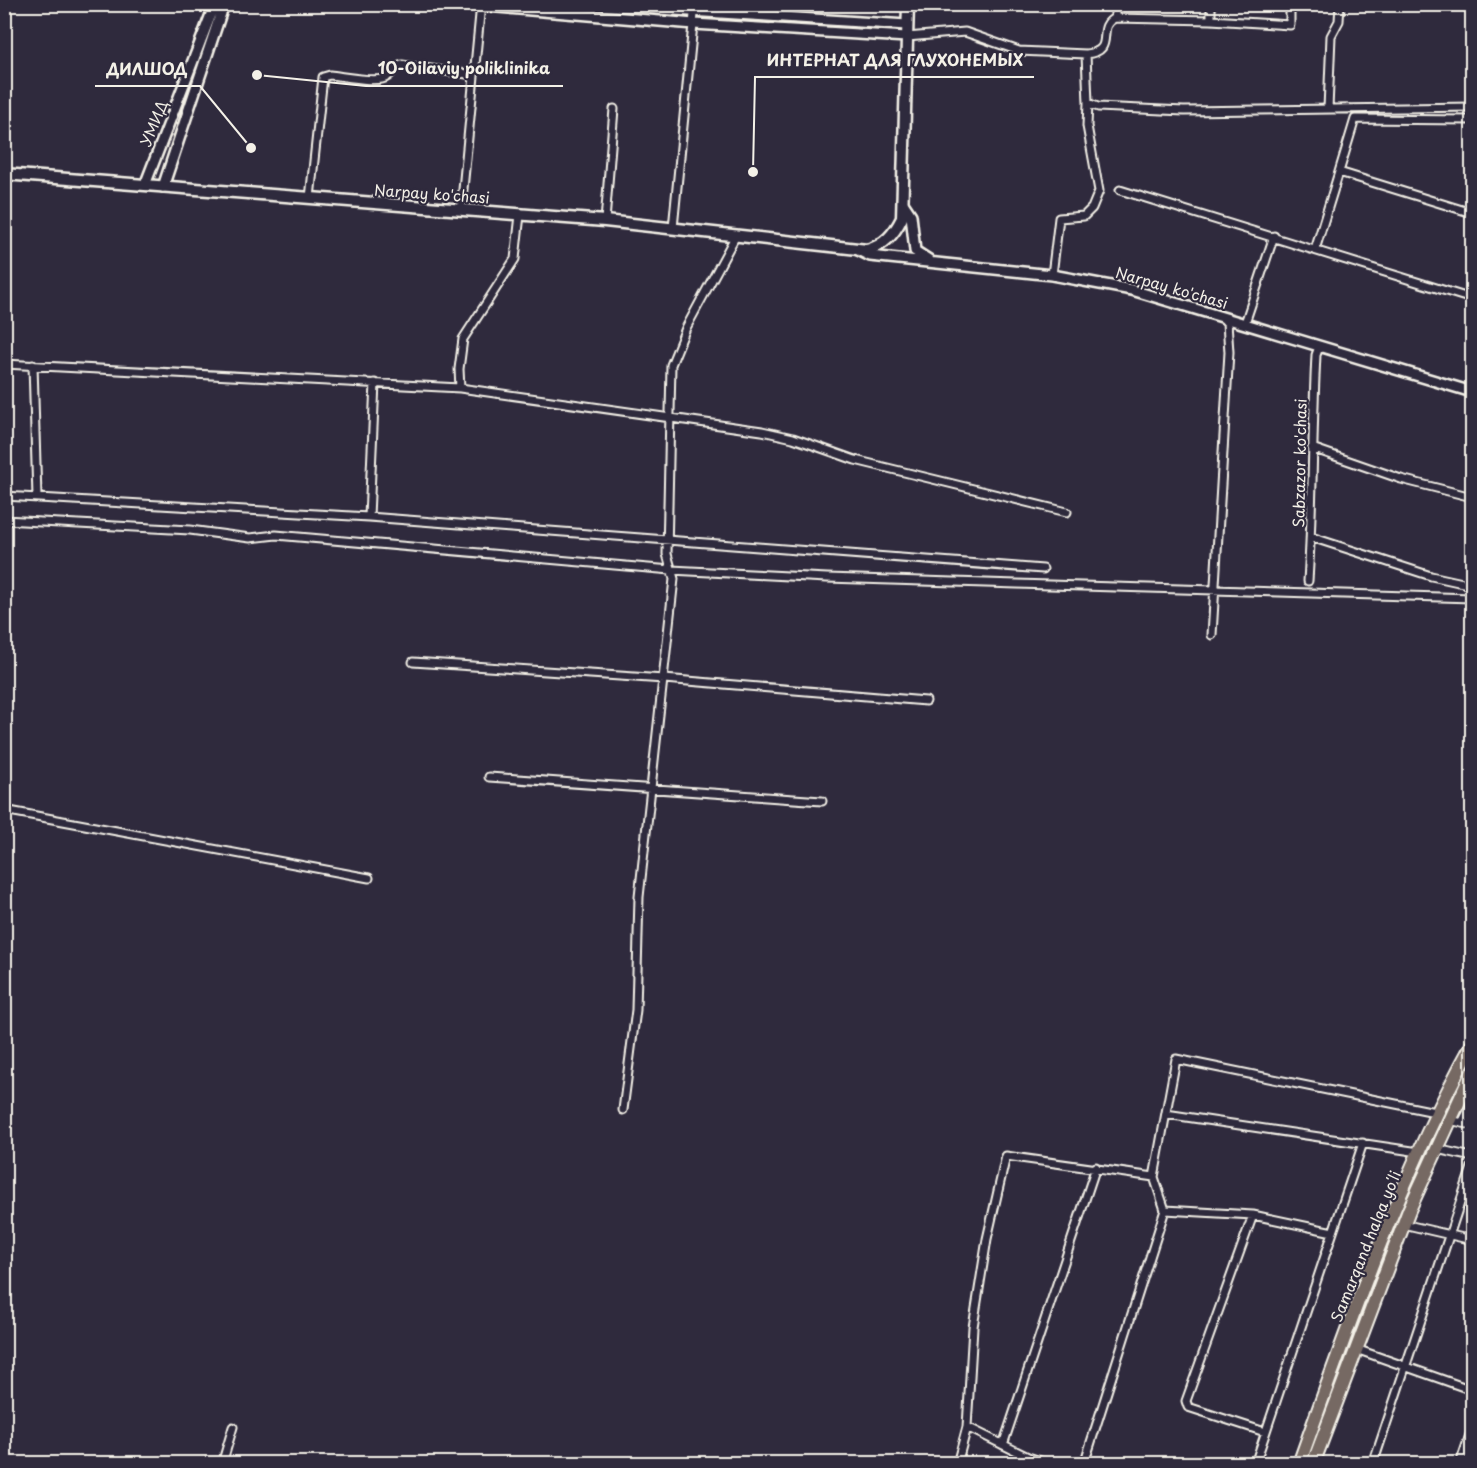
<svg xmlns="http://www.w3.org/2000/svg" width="1477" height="1468" font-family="'Playpen Sans',sans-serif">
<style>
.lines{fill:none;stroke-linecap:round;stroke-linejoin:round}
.minor-casing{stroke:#f4f1e8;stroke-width:11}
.tertiary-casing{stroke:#f4f1e8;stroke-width:14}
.secondary-casing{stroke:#f4f1e8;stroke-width:15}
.trunk-casing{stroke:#f4f1e8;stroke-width:16}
.minor{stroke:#2f2a3d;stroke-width:7}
.tertiary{stroke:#2f2a3d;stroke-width:9}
.secondary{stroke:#2f2a3d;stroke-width:10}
.trunk{stroke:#766964;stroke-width:12}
.labels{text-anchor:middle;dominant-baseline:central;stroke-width:4.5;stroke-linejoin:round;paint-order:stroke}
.street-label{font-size:15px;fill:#f4f1e8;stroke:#2f2a3d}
.leader{fill:none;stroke:#f4f1e8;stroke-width:2}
.callout-dot{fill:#f4f1e8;stroke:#2f2a3d;stroke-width:2}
.callout-label{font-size:16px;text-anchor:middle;font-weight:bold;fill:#f4f1e8;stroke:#2f2a3d;stroke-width:4.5;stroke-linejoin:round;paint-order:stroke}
</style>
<rect width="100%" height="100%" fill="#2f2a3d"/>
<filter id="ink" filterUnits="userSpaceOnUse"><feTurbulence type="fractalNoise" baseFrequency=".0167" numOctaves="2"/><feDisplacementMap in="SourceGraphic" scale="12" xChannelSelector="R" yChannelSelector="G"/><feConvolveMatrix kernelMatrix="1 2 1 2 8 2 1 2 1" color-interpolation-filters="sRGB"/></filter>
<g filter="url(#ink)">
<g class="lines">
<defs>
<path id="minor" d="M1115,18V4
M1211,20V4
M907,37L965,32L1019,51L1086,54C1118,51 1094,27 1115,18L1211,20L1290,25V4
M1086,54L1088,103L1098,107L1184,111L1472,107
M1328,109L1331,36L1339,21L1340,4
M1339,172L1355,119L1472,120
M1120,190L1472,299
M310,198L323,77L330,75C342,76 378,84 387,77C393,73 394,67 402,65L474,75
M461,210L481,4
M605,221L614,109
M673,228L695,4
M1315,250L1339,172L1472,213
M1052,275L1059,218L1084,216L1092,208L1099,191L1087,126L1088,103
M1245,323L1274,236
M4,364L460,388L762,431L793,438L855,460L1067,512
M33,365L37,497
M460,388L459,369L463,339L515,259L520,215
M1312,448L1401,479L1472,497
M4,496L369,517L1043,569
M369,517L375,383
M4,520L190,530L250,538L276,535L671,570L827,578L1472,598
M1311,537L1431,576L1472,585
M1308,581C1313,506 1312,430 1316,355L1319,347
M1212,635L1229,352L1227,323L1222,317
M413,662L664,679L926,701
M489,777L822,801
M4,810L369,878
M623,1110L636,1010L639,897L674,579L667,554L671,365L686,328L735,237
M1166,1114L1419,1152
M1449,1120L1472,1125
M1462,1123L1472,1104
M1437,1149L1472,1157
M1154,1177L1165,1210L1253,1215L1333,1232
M1253,1215L1186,1401L1188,1407L1265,1432
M1403,1224L1472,1240
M1356,1349L1472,1390
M967,1427L1028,1457L1050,1464
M1003,1445L1096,1167
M222,1464L233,1427
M957,1464L967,1427L973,1327L987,1239L1006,1156L1154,1177L1176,1059L1435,1112
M1084,1464L1165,1210
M1255,1464L1363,1143
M1373,1464L1472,1167
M1460,1464L1472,1429"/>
<path id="tertiary" d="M462,4L694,24L907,37
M581,4L907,25
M145,185L215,4
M163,187L224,4
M903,203L911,215L915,251L929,260
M858,250L870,256L1052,275L1132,290L1472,392"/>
<path id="secondary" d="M4,174L605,221L867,250C885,245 894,234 902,218L908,4"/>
<path id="trunk" d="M1299,1464C1350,1321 1399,1178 1472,1045
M1313,1464L1409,1210L1472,1073"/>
</defs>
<use href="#minor" class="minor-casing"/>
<use href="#tertiary" class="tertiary-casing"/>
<use href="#secondary" class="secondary-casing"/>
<use href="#trunk" class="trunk-casing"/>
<use href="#minor" class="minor"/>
<use href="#tertiary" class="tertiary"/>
<use href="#secondary" class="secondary"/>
<use href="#trunk" class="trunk"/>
</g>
</g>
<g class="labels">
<g class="street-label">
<text transform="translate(153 123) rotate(-68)">УМИД</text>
<text transform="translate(432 193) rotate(4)">Narpay ko'chasi</text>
<text transform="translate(1172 287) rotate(16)">Narpay ko'chasi</text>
<text transform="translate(1299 463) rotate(-89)">Sabzazor ko'chasi</text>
<text transform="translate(1365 1246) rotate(-68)">Samarqand halqa yoʻli</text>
</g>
</g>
<path class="leader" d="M753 172L755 77H1034M257 75L366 86H563M251 148L200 86H95"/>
<g class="callout-dot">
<circle cx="753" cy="172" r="6"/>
<circle cx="257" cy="75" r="6"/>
<circle cx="251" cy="148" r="6"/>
</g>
<g class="callout-label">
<text x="895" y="66">ИНТЕРНАТ ДЛЯ ГЛУХОНЕМЫХ</text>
<text x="464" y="74">10-Oilaviy poliklinika</text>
<text x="147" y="75">ДИЛШОД</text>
</g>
<rect width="1477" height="1468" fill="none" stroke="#2f2a3d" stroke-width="24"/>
<rect x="12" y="12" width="1453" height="1444" fill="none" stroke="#f4f1e8" stroke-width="2" filter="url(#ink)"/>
</svg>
